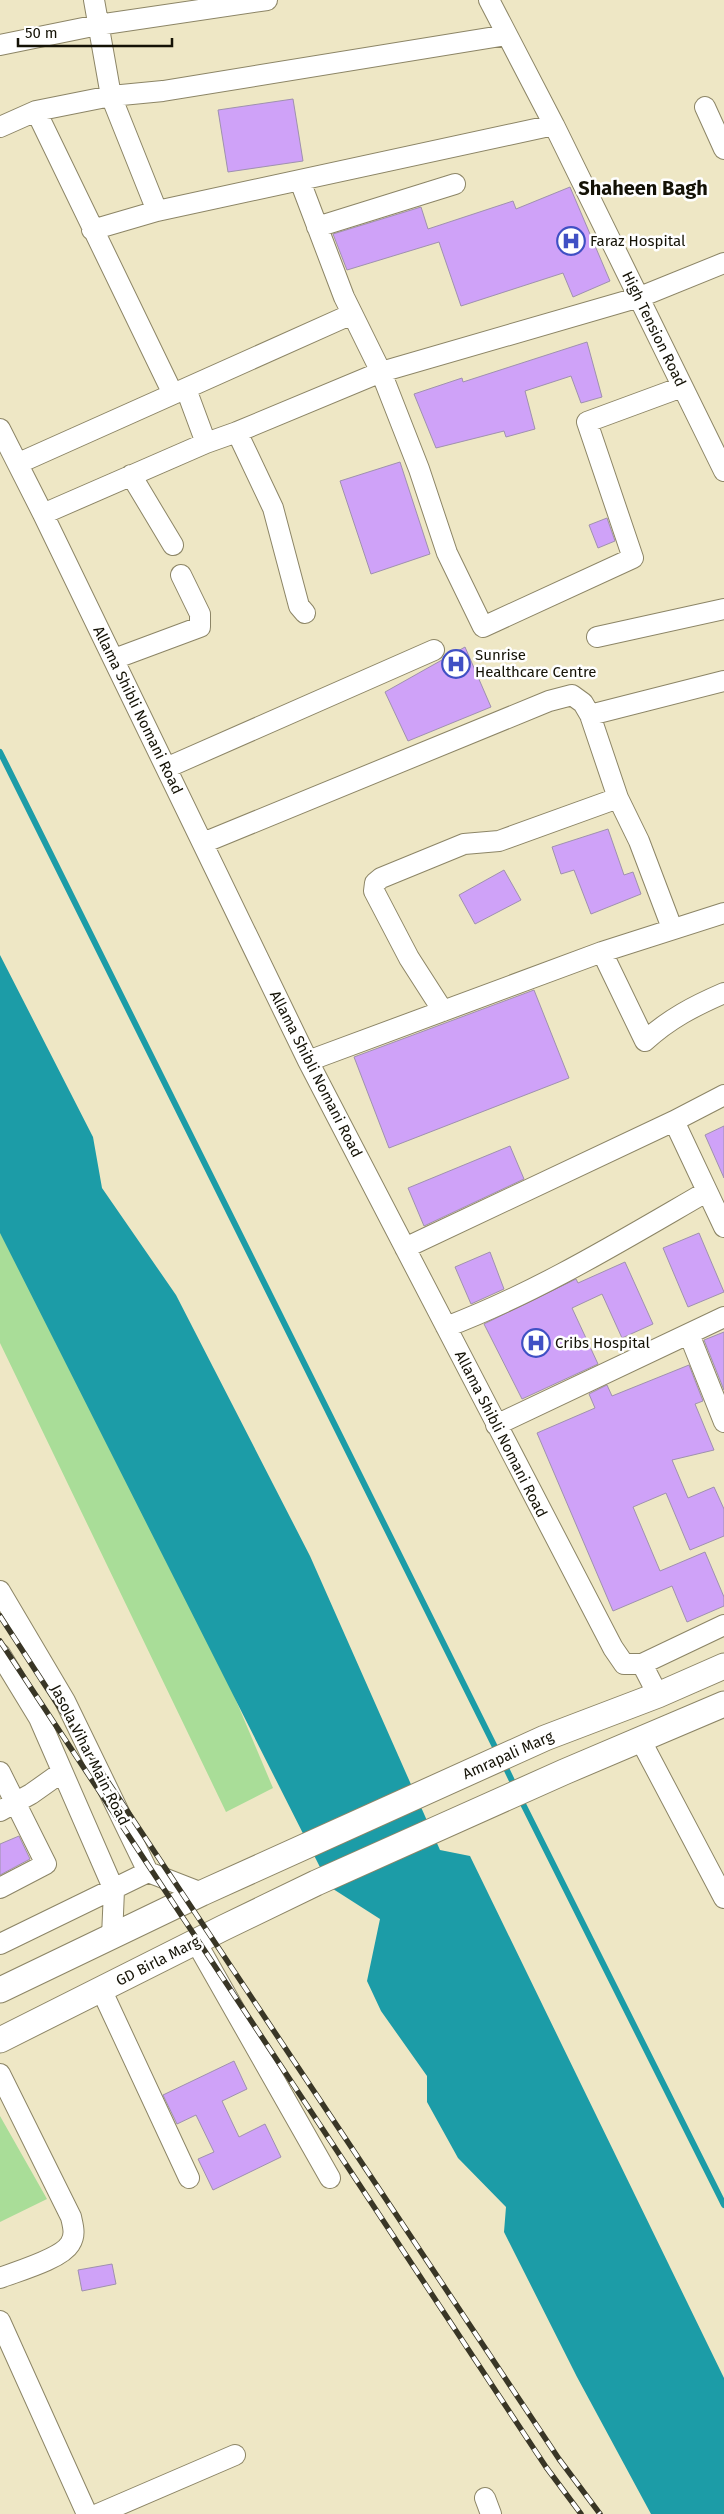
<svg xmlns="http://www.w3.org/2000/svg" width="724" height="2514" font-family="'Fira Sans',sans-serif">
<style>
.green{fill:#a9dd98}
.water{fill:#1c9ca7}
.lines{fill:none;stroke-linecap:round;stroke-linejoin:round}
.stream{stroke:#1c9ca7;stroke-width:6}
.building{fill:#cfa2f8;stroke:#9f91ae}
.minor-casing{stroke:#8c8566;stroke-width:22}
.major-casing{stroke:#8c8566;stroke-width:27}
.minor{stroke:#fff;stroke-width:20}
.major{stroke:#fff;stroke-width:25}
.rail-casing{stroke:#393626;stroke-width:5.5}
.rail{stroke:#fff;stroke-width:4;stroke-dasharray:11;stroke-linecap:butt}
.labels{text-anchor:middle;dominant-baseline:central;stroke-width:5;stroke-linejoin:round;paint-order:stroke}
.poi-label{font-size:15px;fill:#141206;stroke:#fff;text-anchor:start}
.street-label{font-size:15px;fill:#141206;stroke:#fff}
.district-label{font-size:20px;font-weight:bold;fill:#141206;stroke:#fff}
</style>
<rect width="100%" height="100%" fill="#eee7c5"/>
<path class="green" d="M0,1163L37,1229L273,1788L226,1812L0,1343Z
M0,2116L47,2199L0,2222Z"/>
<path class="water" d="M0,955L93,1137L102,1188L176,1295L310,1556L440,1850L470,1856L724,2378V2514H651L577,2377L504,2232L506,2207L458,2158L427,2102V2076L381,2011L367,1981L380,1919L330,1887L0,1233Z"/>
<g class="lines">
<path class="stream" d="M0,752L498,1753
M503,1762L516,1789
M520,1798L724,2205"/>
</g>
<path class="building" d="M293,99L303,161L228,172L218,110Z
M570,187L610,281L573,297L563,273L461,306L439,242L347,270L333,234L421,207L428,229L513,201L516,209Z
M587,342L602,397L581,403L571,376L525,391L535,429L506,437L504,431L436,448L414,394L462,378L463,382Z
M400,462L430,554L371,574L340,481Z
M607,518L615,541L598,548L589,525Z
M465,647L491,707L408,741L385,692Z
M608,829L624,875L633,872L641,894L591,914L574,870L561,874L552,847Z
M504,870L521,900L475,924L459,895Z
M534,990L569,1078L389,1148L354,1057Z
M724,1126V1178L705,1135Z
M510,1146L524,1179L424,1226L408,1188Z
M699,1233L724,1292L688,1307L663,1248Z
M490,1252L504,1289L471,1304L455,1267Z
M625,1262L653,1324L622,1338L602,1294L572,1308L598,1364L522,1399L484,1324L576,1279L578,1283Z
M724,1332V1390L704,1340Z
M689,1365L703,1401L695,1404L714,1450L672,1460L688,1498L714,1487L724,1509V1536L690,1550L666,1493L633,1507L660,1571L705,1552L724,1597V1606L687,1622L672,1586L613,1611L537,1433L595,1408L589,1394L607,1385L612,1396Z
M19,1836L30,1859L0,1875V1844Z
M234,2061L247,2089L222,2101L239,2137L265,2124L281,2157L213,2190L198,2159L214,2152L196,2115L177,2124L163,2095Z
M112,2264L116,2284L82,2291L78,2270Z"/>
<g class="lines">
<defs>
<path id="minor" d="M94,0L111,96L157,211
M489,0L554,125L724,471
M0,45L98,25L267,0
M705,107L724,149
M36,111L173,394
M0,127L36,111L111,96L163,91L507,35
M300,181L344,297L381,372L419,469L447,553L483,627L633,558L587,422L682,387
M317,227L455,184
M92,230L157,211L554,125
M186,389L206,443L237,432L381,372L640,297L724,263
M0,429L43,514L308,1061L613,1648L624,1664H642L724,1625
M237,432L273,508L299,606L305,613
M19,463L352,314
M131,475L173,545
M43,514L206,443
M597,637L724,609
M114,659L200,627V614L181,575
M590,715L724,681
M166,768L434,650
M203,843L549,701L572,695L583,703L590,715L618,798L639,841L672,928
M602,952L645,1041C669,1019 694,1006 724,993
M443,1011L409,958L374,891L375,883L381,878L464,844L499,841L618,798
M308,1061L602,952L724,913
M674,1121L724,1227
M405,1248L674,1121L724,1095
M446,1327C538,1292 621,1241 706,1192
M689,1334L724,1422
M496,1425L724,1317
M0,1591L65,1701L148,1872L202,1893
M0,1654L39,1718L114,1890L112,1937
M642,1664L658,1695
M640,1739L724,1898
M0,1772L46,1864L0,1888
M0,1811L31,1794L62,1772
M196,1942L330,2178
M0,1944L148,1872
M101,1989L189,2178
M0,2074L71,2217C73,2226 76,2235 70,2244C61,2259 18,2271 0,2278
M0,2321L87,2514
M485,2498L491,2514
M98,2514L235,2455"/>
<path id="major" d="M0,1990L202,1893L545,1738L658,1695L724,1666
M0,2040L223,1928L316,1883L564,1772L724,1704"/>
</defs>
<use href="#minor" class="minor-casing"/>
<use href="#major" class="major-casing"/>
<use href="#minor" class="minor"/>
<use href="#major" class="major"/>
<defs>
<path id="rail" d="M0,1616L108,1782L559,2459L600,2514
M0,1641L546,2467L581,2514"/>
</defs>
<use href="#rail" class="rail-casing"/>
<use href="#rail" class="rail"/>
</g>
<defs>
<symbol id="hospital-ring" viewBox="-11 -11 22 22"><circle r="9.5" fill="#fff" stroke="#4050c4" stroke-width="1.5"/><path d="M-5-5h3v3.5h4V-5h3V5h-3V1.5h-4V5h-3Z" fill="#4050c4"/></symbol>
</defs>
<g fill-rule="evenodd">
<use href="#hospital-ring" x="555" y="225" width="32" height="32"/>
<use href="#hospital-ring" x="440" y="648" width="32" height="32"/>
<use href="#hospital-ring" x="520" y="1327" width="32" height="32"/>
</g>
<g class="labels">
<g class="poi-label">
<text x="590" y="241">Faraz Hospital</text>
<text x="475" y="655">Sunrise<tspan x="475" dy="17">Healthcare Centre</tspan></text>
<text x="555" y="1343">Cribs Hospital</text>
</g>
<g class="street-label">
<text transform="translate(654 329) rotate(64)">High Tension Road</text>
<text transform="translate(138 710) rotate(64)">Allama Shibli Nomani Road</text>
<text transform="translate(316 1074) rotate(63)">Allama Shibli Nomani Road</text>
<text transform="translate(501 1434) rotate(63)">Allama Shibli Nomani Road</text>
<text transform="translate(90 1755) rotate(63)">Jasola Vihar Main Road</text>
<text transform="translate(508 1755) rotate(-24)">Amrapali Marg</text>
<text transform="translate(158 1961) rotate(-27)">GD Birla Marg</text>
</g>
<g class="district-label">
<text x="643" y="188">Shaheen Bagh</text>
</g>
</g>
<path d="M18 38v8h154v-8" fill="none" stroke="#141206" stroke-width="2.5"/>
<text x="25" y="38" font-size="15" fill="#141206" stroke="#ffffff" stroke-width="4" paint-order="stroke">50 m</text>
</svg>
